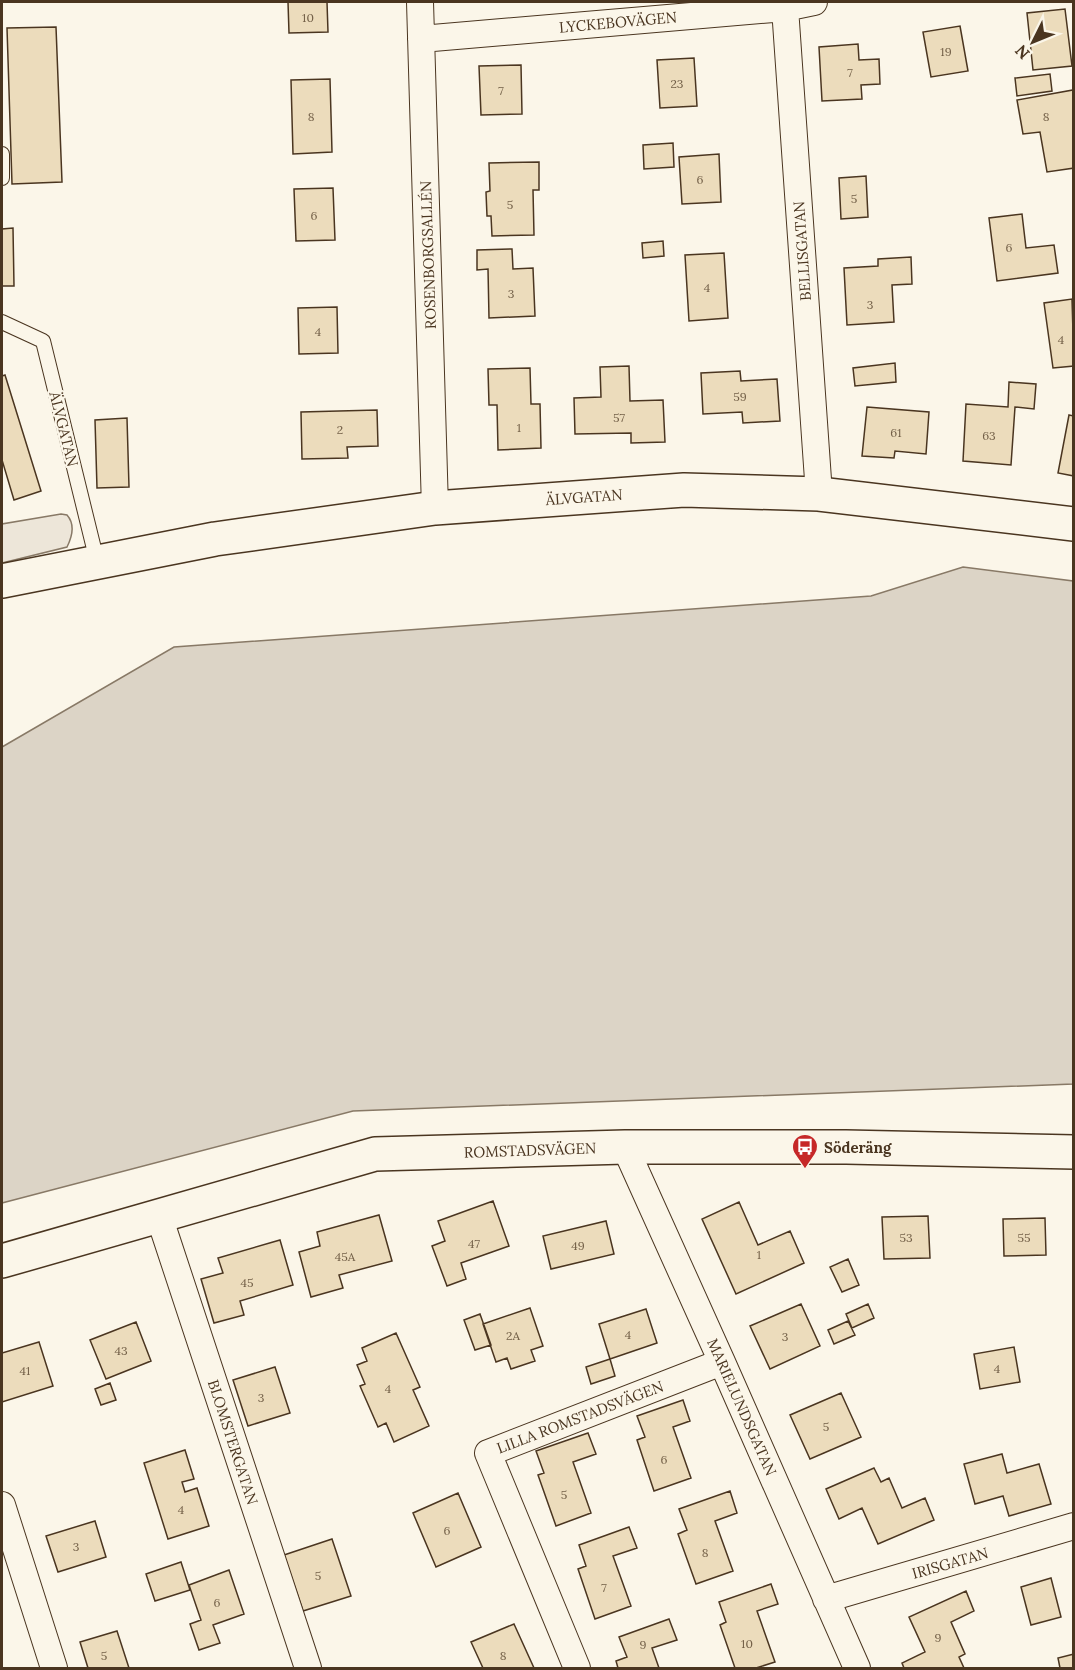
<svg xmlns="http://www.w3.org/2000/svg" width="1075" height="1670" font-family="Lora,serif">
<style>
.green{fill:#ede6d9;stroke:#887966;stroke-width:1.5}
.water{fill:#dcd4c6;stroke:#887966;stroke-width:1.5}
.building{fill:#ecdcbc;stroke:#4a3520;stroke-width:1.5}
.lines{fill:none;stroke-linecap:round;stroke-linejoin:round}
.lane-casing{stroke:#4a3520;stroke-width:16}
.street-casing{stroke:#4a3520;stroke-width:28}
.secondary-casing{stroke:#4a3520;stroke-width:36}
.lane{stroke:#fbf6e9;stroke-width:14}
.street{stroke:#fbf6e9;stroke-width:26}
.secondary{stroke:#fbf6e9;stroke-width:33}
.labels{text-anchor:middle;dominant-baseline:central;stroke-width:4.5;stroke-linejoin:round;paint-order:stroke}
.number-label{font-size:12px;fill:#725f47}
.street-label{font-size:15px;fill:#4a3520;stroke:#fbf6e9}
.poi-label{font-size:15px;font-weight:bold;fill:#4a3520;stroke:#fbf6e9;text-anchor:start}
</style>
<rect width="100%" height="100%" fill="#fbf6e9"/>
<path class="green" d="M61,514L67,515C75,524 72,537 67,547L2,563V524Z"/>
<path class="water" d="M963,567L1073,581V1084L353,1111L2,1203V747L174,647L871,596Z"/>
<path class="building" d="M288,2H327L328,32L289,33Z
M1065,9L1072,66L1033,70L1027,13Z
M960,26L968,71L931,77L923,32Z
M56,27L62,182L12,184L7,28Z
M858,44L859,60L879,59L880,84L861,85L862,99L822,101L819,47Z
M694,58L697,106L660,108L657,60Z
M521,65L522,114L481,115L479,66Z
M1050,74L1052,91L1017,96L1015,78Z
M330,79L332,152L293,154L291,80Z
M1073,90L1074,168L1047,172L1040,132L1023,134L1017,100Z
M673,143L674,167L644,169L643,145Z
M719,154L721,202L682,204L679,157Z
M539,162V190H533L534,235L492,236L491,216H487L486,192L490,191L489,163Z
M866,176L868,217L841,219L839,178Z
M333,188L335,240L296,241L294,189Z
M1022,214L1026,248L1054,245L1058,273L997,281L989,218Z
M13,228L14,286H2V229Z
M663,241L664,256L643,258L642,243Z
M512,249L513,269L533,268L535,316L489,318L488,269L477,270V250Z
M724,253L728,318L689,321L685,255Z
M911,257L912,284L892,285L894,322L847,325L844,268L878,266V259Z
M1072,299L1074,366L1053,368L1044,303Z
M337,307L338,353L299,354L298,308Z
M895,363L896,382L855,386L853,368Z
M629,366L630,401L663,400L665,442L631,443V433L575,434L574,398L601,397L600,367Z
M530,368L531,404H540L541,448L498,450L497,405H489L488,369Z
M740,371L741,381L777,379L780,421L743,423L742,412L703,414L701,373Z
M5,375L41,491L14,500L2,460V376Z
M1009,382L1036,384L1034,409L1015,407L1011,465L963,461L966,404L1008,407Z
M867,407L929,412L926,454L895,451L894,458L862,456Z
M377,410L378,446L347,447L348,458L302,459L301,412Z
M1069,415L1074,416V476L1058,473Z
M127,418L129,487L97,488L95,420Z
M493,1201L509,1246L461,1263L466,1279L447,1286L432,1246L445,1241L438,1221Z
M739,1202L758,1245L790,1231L804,1263L736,1294L702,1219Z
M379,1215L392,1261L339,1275L343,1288L311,1297L299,1252L320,1246L317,1232Z
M928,1216L930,1258L884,1259L882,1217Z
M1045,1218L1046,1255L1004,1256L1003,1219Z
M606,1221L614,1254L551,1269L543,1236Z
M280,1240L293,1285L240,1301L244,1315L214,1323L201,1279L223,1273L218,1258Z
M848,1259L859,1285L842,1292L830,1267Z
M801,1304L820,1346L770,1369L750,1326Z
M868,1304L874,1318L852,1328L846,1314Z
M530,1308L543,1346L531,1350L535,1361L511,1369L507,1358L496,1362L483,1324Z
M646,1309L657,1343L610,1359L599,1324Z
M480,1314L491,1345L475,1350L464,1320Z
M848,1321L855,1335L834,1344L828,1330Z
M136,1322L151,1361L106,1379L90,1340Z
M396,1333L420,1387L413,1390L429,1426L394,1442L386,1423L378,1427L360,1386L365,1384L357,1365L367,1361L362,1348Z
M39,1342L53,1386L2,1402V1353Z
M1014,1347L1020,1382L980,1389L974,1354Z
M610,1359L615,1376L591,1384L586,1367Z
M275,1367L290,1413L248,1426L233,1380Z
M110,1383L116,1400L101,1405L95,1389Z
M841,1393L861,1437L810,1459L790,1415Z
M683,1400L690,1421L673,1427L691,1478L654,1491L637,1440L645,1437L637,1416Z
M588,1433L596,1454L573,1462L591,1513L556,1526L538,1475L544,1473L536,1451Z
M185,1450L194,1479L182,1482L185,1492L197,1488L209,1526L168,1539L144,1463Z
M1002,1454L1007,1473L1039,1464L1051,1504L1009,1516L1003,1496L975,1504L964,1464Z
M874,1468L881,1482L889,1478L902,1508L925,1498L934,1520L878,1544L862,1508L839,1519L826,1489Z
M730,1491L737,1513L715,1521L733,1571L696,1584L678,1534L687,1530L679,1509Z
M458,1493L481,1547L436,1567L413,1513Z
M95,1521L106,1557L58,1572L46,1536Z
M629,1527L637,1548L613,1556L631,1606L595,1619L578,1569L586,1566L579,1545Z
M332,1539L351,1596L303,1611L284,1555Z
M181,1562L190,1590L155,1601L146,1574Z
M229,1570L244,1614L213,1625L220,1643L199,1650L190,1624L201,1620L189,1585Z
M1051,1578L1061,1617L1031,1625L1021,1587Z
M771,1584L778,1604L757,1611L775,1662L756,1668H735L720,1625L726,1622L719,1602Z
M966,1591L974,1611L951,1622L965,1654L959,1657L964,1668H904L902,1663L925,1652L909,1617Z
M669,1619L677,1640L652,1648L659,1668H618L616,1661L627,1657L619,1637Z
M514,1624L534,1668H483L471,1642Z
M117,1631L129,1668H88L80,1642Z
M1074,1654V1668H1060L1058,1658Z"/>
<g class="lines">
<defs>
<path id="lane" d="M2,154V178
M2,322L43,341L97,561"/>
<path id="street" d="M420,2L435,508
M785,8L819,494
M421,39L785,8L814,2
M625,1147L722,1362L857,1668
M159,1216L308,1668
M2,1505L54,1668
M826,1599L1074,1526
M577,1668L488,1453L722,1362"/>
<path id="secondary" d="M2,581L215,539L435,508L684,490L819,494L1074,524
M2,1261L375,1154L625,1147H846L1074,1152"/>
</defs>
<use href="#lane" class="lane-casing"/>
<use href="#street" class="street-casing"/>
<use href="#secondary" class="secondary-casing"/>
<use href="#lane" class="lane"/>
<use href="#street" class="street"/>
<use href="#secondary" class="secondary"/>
</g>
<defs>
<symbol id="bus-pin" viewBox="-11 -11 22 30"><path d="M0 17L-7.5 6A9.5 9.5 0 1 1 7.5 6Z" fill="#c62828" stroke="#fbf6e9"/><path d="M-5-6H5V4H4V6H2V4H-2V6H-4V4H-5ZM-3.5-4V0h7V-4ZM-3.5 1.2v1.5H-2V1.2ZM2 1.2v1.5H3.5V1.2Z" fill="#fff"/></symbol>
</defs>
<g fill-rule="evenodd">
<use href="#bus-pin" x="790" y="1132" width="30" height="40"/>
</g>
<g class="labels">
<g class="number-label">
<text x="308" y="17">10</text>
<text x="946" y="51">19</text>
<text x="850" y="72">7</text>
<text x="677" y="83">23</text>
<text x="501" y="90">7</text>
<text x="311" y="116">8</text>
<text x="1046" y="116">8</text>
<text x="700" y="179">6</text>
<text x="854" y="198">5</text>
<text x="510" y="204">5</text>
<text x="314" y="215">6</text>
<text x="1009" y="247">6</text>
<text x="707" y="287">4</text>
<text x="511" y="293">3</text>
<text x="870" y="304">3</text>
<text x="318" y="331">4</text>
<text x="1061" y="339">4</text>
<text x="740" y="396">59</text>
<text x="619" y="417">57</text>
<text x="519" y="427">1</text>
<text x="340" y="429">2</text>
<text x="896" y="432">61</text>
<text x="989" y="435">63</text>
<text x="906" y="1237">53</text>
<text x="1024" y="1237">55</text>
<text x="474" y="1243">47</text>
<text x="578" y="1245">49</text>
<text x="759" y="1254">1</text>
<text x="345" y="1256">45A</text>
<text x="247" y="1282">45</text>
<text x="628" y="1334">4</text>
<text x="513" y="1335">2A</text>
<text x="785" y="1336">3</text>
<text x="121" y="1350">43</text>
<text x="997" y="1368">4</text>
<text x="25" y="1370">41</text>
<text x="388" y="1388">4</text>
<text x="261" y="1397">3</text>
<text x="826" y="1426">5</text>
<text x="664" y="1459">6</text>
<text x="564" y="1494">5</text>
<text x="181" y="1509">4</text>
<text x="447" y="1530">6</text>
<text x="76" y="1546">3</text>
<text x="705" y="1552">8</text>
<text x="318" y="1575">5</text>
<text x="604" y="1587">7</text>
<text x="217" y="1602">6</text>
<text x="938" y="1637">9</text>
<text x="747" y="1643">10</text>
<text x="643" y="1644">9</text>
<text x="104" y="1655">5</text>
<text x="503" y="1655">8</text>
</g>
<g class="street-label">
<text transform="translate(618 22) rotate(-5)">LYCKEBOVÄGEN</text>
<text transform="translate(802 251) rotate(-94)">BELLISGATAN</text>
<text transform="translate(428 255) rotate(-92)">ROSENBORGSALLÉN</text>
<text transform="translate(64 429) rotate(76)">ÄLVGATAN</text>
<text transform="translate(584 497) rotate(-4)">ÄLVGATAN</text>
<text transform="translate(530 1150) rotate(-2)">ROMSTADSVÄGEN</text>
<text transform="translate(742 1407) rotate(66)">MARIELUNDSGATAN</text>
<text transform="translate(580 1417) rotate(-21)">LILLA ROMSTADSVÄGEN</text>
<text transform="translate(233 1442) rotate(72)">BLOMSTERGATAN</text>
<text transform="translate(950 1563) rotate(-16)">IRISGATAN</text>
</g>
<g class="poi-label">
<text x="824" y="1147">Söderäng</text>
</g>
</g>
<rect width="1075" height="1670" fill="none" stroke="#4a3520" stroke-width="6"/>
<g transform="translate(1033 42) rotate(227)" stroke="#fbf6e9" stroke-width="4.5" paint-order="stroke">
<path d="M0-4.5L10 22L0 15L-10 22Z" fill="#4a3520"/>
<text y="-9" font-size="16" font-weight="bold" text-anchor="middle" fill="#4a3520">N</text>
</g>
</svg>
